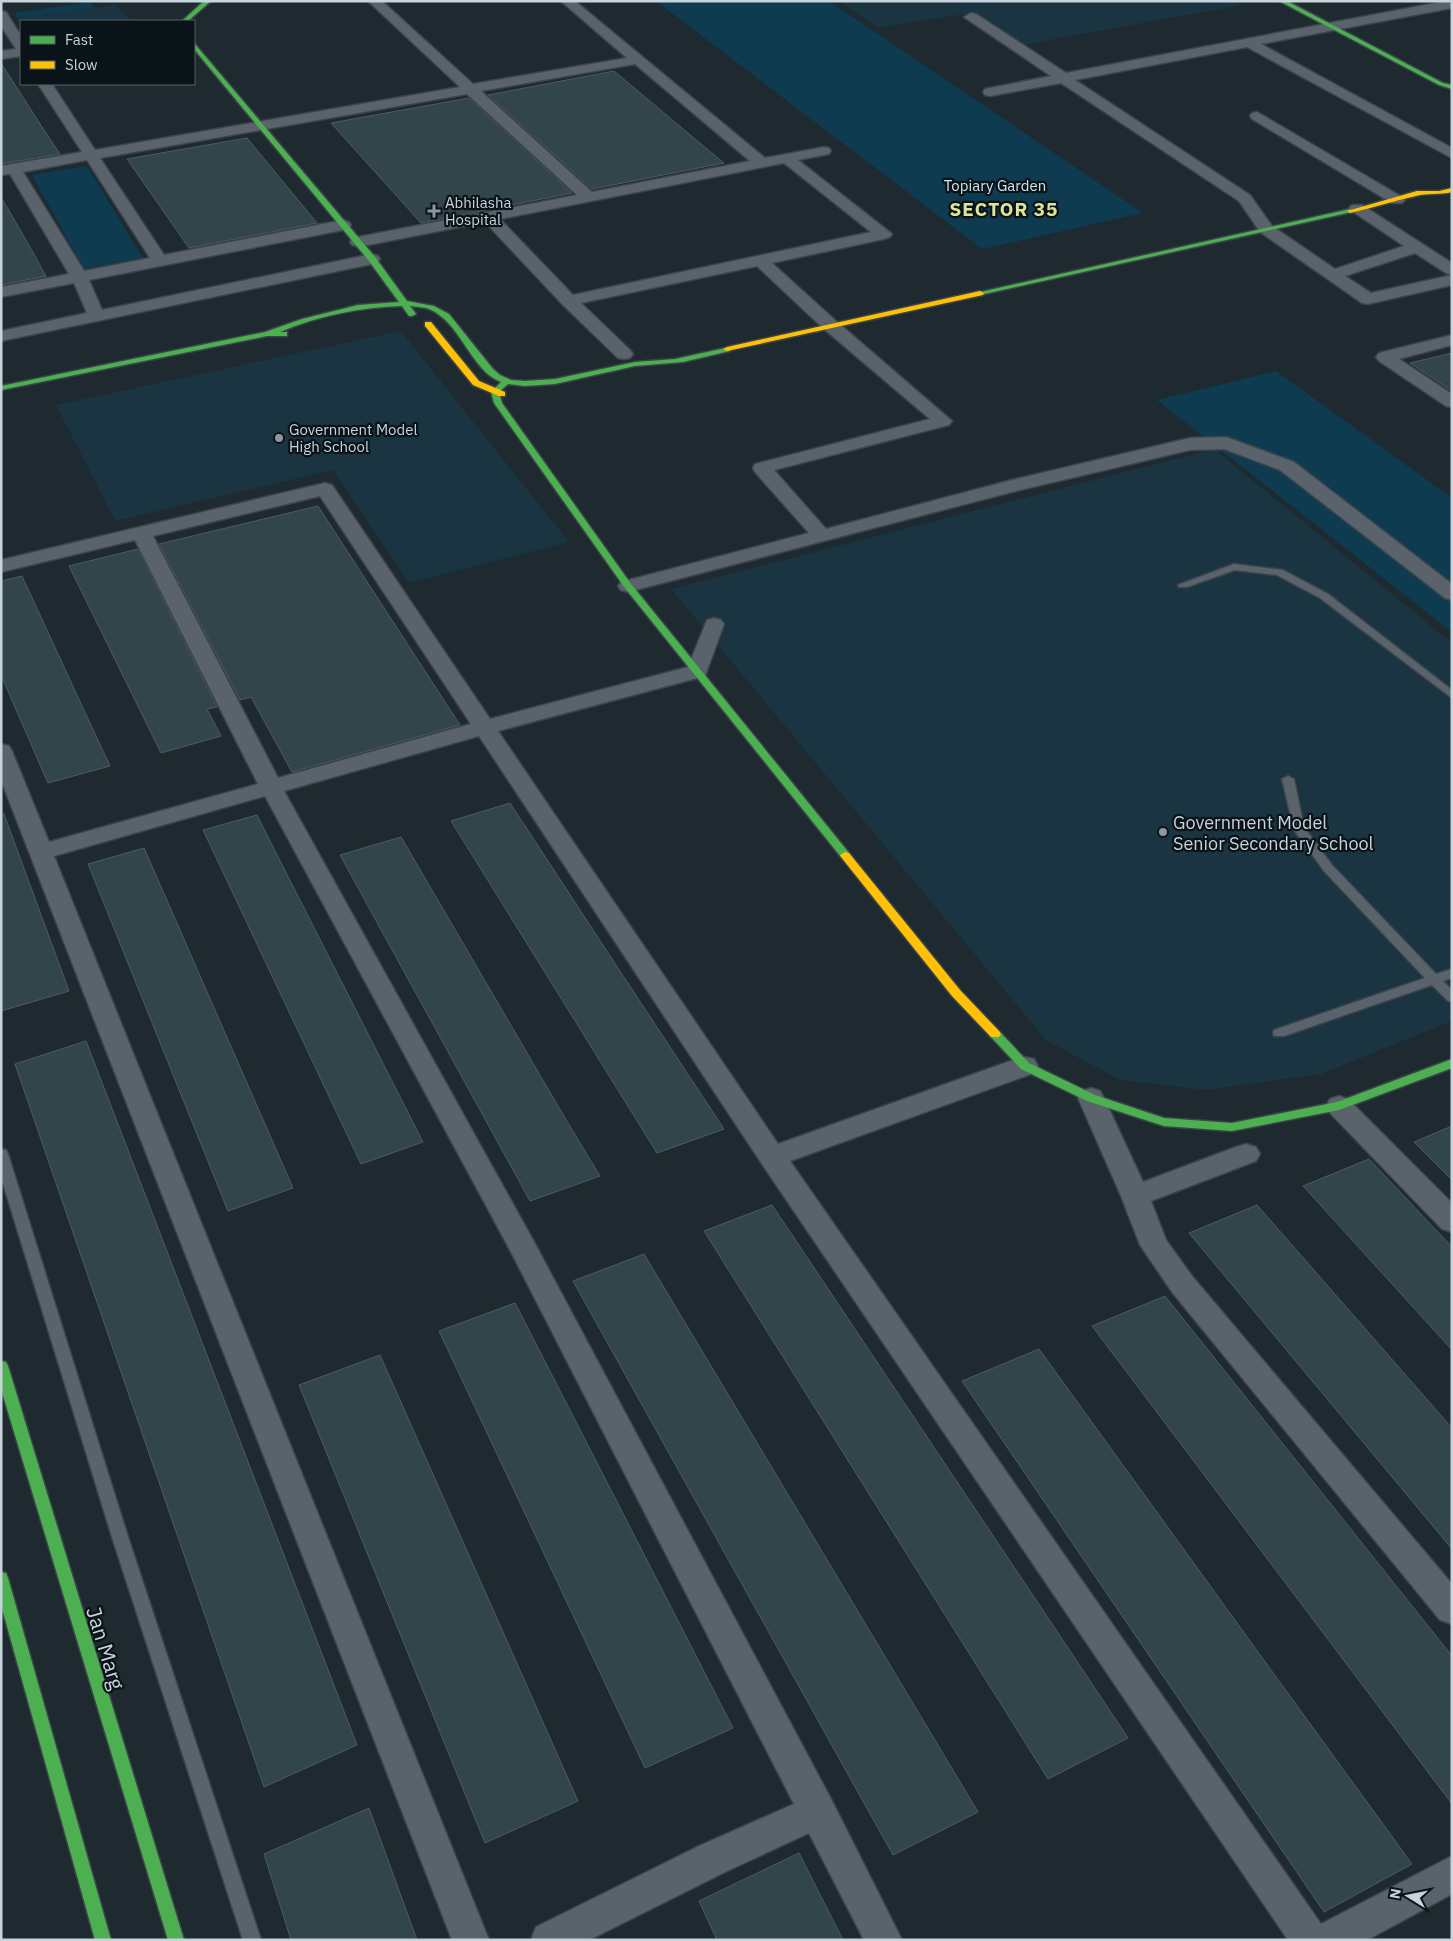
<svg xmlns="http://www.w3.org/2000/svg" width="1453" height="1941" font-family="'IBM Plex Sans',sans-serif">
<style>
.built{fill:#1a3441}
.green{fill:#0e3b50}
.building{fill:#31454a;stroke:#505b5f}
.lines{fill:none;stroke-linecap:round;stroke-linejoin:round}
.lane-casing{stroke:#3b444a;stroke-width:3}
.street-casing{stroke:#3b444a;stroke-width:3}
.fast-casing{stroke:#3b444a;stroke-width:3}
.slow-casing{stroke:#3b444a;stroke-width:3}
.lane{fill:#5a636c;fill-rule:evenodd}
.street{fill:#5a636c;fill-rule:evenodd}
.fast{fill:#4caf50;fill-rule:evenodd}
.slow{fill:#ffc107;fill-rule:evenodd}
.poi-dot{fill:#8c989f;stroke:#0a1318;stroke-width:2}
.labels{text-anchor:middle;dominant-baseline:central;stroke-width:4.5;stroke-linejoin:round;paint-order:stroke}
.far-park-label{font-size:15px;fill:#cee5f2;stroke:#0a1318}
.far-poi-label{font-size:15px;fill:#c7d4db;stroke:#0a1318;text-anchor:start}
.poi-label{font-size:18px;fill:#c7d4db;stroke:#0a1318;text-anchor:start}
.far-district-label{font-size:19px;font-weight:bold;letter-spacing:1px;fill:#dce598;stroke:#0a1318}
.near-street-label{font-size:21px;fill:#c7d4db;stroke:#0a1318}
</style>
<rect width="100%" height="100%" fill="#1e2a30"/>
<path class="built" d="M839,1H1235L1242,5L1022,45L971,13L879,28Z
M116,5L131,21H21V24L17,18Z
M401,331L569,542L409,583L333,470L115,521L56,405Z
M1214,449L1452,643V1021L1321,1074L1205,1090L1120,1080L1046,1040L671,589Z"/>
<path class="green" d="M656,1H829L1143,213L982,249Z
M90,2L94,8L17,18L15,13Z
M87,166L143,258L84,269L32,175Z
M1276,371L1452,498V632L1157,400Z"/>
<path class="building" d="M1,63L42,127L60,154L1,164Z
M614,71L701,144L724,163L592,189L488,95Z
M469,98L572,193L421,223L331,123Z
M247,138L317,223L189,248L127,159Z
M1,197L26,240L46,276L1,285Z
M1452,353V391L1410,363Z
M318,506L460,725L292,772L251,697L240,700L159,544Z
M138,549L217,707L207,709L221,736L161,753L69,566Z
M22,576L95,734L110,766L48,783L1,675V581Z
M510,803L614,962L724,1129L657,1153L451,821Z
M1,814H4L69,991L1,1011Z
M257,815L271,843L423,1142L361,1164L203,830Z
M401,837L568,1123L600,1176L530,1201L340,855Z
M144,848L293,1188L228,1211L88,864Z
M86,1041L357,1745L264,1787L15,1064Z
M1452,1126V1180L1414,1142Z
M1369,1159L1452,1247V1350L1303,1186Z
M772,1205L1038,1603L1128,1738L1048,1779L704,1231Z
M1257,1205L1452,1428V1549L1189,1233Z
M644,1254L978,1812L893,1855L573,1281Z
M1165,1296L1452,1656V1804L1092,1326Z
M515,1303L733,1728L645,1768L439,1331Z
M1039,1349L1271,1670L1412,1864L1324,1912L962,1381Z
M380,1355L578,1801L485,1843L299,1385Z
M369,1808L417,1940H291L264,1854Z
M799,1853L843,1940H717L699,1901Z"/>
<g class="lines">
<defs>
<path id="lane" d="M1234,564L1283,570L1328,594L1452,690V698L1320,598L1277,575L1235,570L1187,587H1179L1178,585Z
M1288,776L1294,779L1304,827L1332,865L1436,974L1452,969V978L1443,981L1452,990V1002L1448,1001L1432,985L1284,1036H1274L1273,1033L1274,1030L1425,978L1324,871L1294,830L1282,779Z
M1,1149L6,1150L8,1154L128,1537L261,1940H243L112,1537L1,1177Z"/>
<path id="street" d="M368,1H382L473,84L627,58L561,1H575L765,158L824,147L829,148L831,151L829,154L798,160L892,234L890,237L884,239L772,263L836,321L952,421L949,425L774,470L826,529L1008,481L1190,438L1226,437L1294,462L1452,584V600L1445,598L1280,470L1224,449L1190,450L1012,492L628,592L621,590L618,586L621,582L809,533L755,472L753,468L755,464L930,419L824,329L757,266L581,303L630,350L633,354L630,358L624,359L618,358L563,305L485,222L358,247L352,245L350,242L352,239L358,237L577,195L467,94L100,158L164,255L343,220L349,222L351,225L349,228L343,230L89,280L102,310L372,254L378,256L380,259L378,262L372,264L1,341V331L87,313L74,283L1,297V287L69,274L10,174L1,175V166L82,152L38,84H52L95,150L460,87ZM635,64L750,161L592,192L481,91ZM87,160L150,258L84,271L23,172ZM784,163L871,232L573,295L500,219Z
M1446,1H1452V8L1261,44L1452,148V158L1247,47L1075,80L1250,195L1272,226L1335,269L1404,246L1352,211L1349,208L1352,205H1362L1452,263V275L1446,273L1415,253L1345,276L1371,293L1452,275V285L1368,304L1362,303L1260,232L1239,201L1061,83L990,96L985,95L983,92L985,89L1051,76L964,17L971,13L976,14L1066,73Z
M1,11L6,12L21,36V56L1,59V51L16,49L1,26Z
M1257,112L1402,197L1405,200L1402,203H1392L1252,119L1250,116L1252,113Z
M1452,335V345L1399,359L1452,394V407L1446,406L1379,361L1376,357L1379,353Z
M325,483L332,485L490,719L688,667L707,620L714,618L721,620L724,624L705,676L498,731L778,1144L1016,1059L1025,1057L1034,1059L1038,1066L1034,1073L790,1161L1321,1924L1452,1856V1894L1367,1940H1288L762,1164L479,736L284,791L533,1240L831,1799L902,1940H864L809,1833L725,1872L589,1940H531L536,1927L699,1846L794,1804L510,1250L265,796L54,856L489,1940H452L1,780V744L9,746L12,751L49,842L258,784L135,540L1,572V560ZM320,496L471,724L278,778L153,536Z
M1091,1088L1100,1091L1104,1098L1143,1182L1236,1147L1246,1144L1256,1147L1260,1154L1256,1161L1151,1201L1166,1240L1192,1276L1452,1584V1624L1440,1620L1172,1292L1140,1245L1121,1196L1078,1098L1082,1091Z
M1339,1096L1348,1099L1452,1203V1232L1442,1229L1330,1113L1326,1106L1330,1099Z"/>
<path id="fast" d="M204,1H211L188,21H182Z
M1279,1H1287L1443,83L1452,85V89L1439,85Z
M194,43L375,257L407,301L434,306L449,314L493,369L500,375L511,380L525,381L555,379L635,362L675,359L730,347V351L683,362L635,366L555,384L525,386L508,384L499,392L502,403L631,584L849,853L850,855L849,857H841L625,588L494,403L491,392L501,382C470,370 461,322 429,309C424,307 416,307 410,306L416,314L412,316H409L402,306C361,307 318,316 280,332H287V336H267L1,390V386L265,332L302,319L358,305L399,302L369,261L194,49Z
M1350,209L1352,210V212L980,295L976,293Z
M995,1030L999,1031L1029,1063L1095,1095L1164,1118L1232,1123L1337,1102L1452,1059V1068L1339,1110L1232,1131L1164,1126L1087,1101L1021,1069L991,1037L989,1034L991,1031Z
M1,1361L6,1362L8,1366L184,1940H168L1,1389Z
M1,1572L6,1573L8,1578L111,1940H95L1,1605Z"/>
<path id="slow" d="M1452,188V192C1440,195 1427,193 1416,196C1394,201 1372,208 1350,213L1347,211L1417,191H1439Z
M980,291L984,293L983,295L727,351L723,349L727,347Z
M425,322H431L479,381L505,392V396H499L473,385L425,326Z
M845,852L849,853L960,990L999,1031L1001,1034L999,1037H991L952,996L841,857L840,855Z"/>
</defs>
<use href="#lane" class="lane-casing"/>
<use href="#street" class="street-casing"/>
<use href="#fast" class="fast-casing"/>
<use href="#slow" class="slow-casing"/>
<use href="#lane" class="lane"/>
<use href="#street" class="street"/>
<use href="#fast" class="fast"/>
<use href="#slow" class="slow"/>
</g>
<g class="poi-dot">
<path d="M431.5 203.5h5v5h5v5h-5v5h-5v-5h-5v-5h5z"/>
<circle cx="279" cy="438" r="5"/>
<circle cx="1163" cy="832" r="5"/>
</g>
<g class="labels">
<g class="far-park-label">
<text x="995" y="185">Topiary Garden</text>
</g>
<g class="far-poi-label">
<text x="445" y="202">Abhilasha<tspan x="445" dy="17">Hospital</tspan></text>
<text x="289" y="429">Government Model<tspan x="289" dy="17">High School</tspan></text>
</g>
<g class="poi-label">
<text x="1173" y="822">Government Model<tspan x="1173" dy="21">Senior Secondary School</tspan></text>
</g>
<g class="far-district-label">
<text x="1004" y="209">SECTOR 35</text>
</g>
<g class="near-street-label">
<text transform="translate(106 1648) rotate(73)">Jan Marg</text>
</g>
</g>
<rect width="1453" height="1941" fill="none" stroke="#c7d4db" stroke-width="5"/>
<rect x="20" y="20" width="175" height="65" fill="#0a1318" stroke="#566066"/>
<rect x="30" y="36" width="25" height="8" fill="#4caf50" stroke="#566066"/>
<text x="65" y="45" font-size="15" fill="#c7d4db">Fast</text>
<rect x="30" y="61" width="25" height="8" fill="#ffc107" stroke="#566066"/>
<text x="65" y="70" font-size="15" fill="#c7d4db">Slow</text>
<g transform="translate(1408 1896) rotate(280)" stroke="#0a1318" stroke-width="4" paint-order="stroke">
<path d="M0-4L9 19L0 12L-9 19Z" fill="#c7d4db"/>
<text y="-8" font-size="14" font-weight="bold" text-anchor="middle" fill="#c7d4db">N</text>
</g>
</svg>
